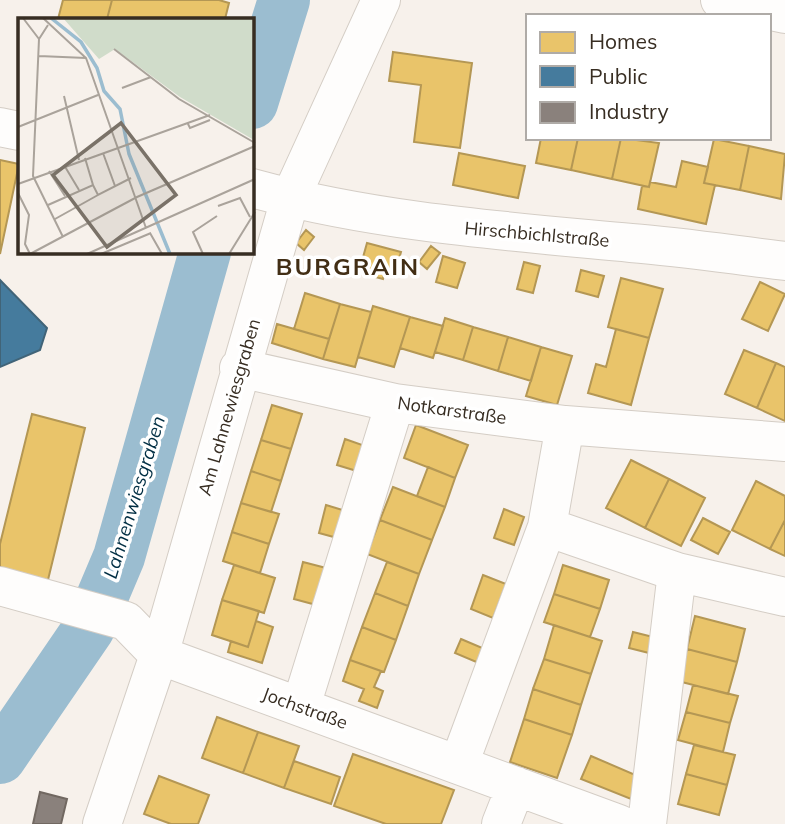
<svg xmlns="http://www.w3.org/2000/svg" width="785" height="824" font-family="Mulish,sans-serif">
<style>
.homes{fill:#e9c46a;stroke:#b49754;stroke-width:2}
.public{fill:#457b9d;stroke:#416478;stroke-width:2}
.industry{fill:#8a817c;stroke:#716861;stroke-width:2}
.lines{fill:none;stroke-linecap:round;stroke-linejoin:round}
.river{stroke:#9bbdd0;stroke-width:52}
.minor-casing{stroke:#d4cdc5;stroke-width:40}
.minor{stroke:#fefdfc;stroke-width:38}
.labels{text-anchor:middle;dominant-baseline:central;stroke-width:7;stroke-linejoin:round;paint-order:stroke}
.street-label{font-size:18px;fill:#372d22;stroke:#fff}
.water-label{font-size:19px;font-style:italic;fill:#002e43;stroke:#fff}
.district-label{font-size:24px;font-weight:bold;letter-spacing:2px;fill:#422e15;stroke:#fff}
.inset-river{fill:none;stroke:#9bbdd0;stroke-width:3.5}
.inset-road{fill:none;stroke:#aaa39b;stroke-width:2}
.view{fill:#7a7268;fill-opacity:0.15;stroke:#7a7268;stroke-width:3.5}
.inset-edge{fill:none;stroke:#372d22;stroke-width:3.5}
</style>
<rect width="100%" height="100%" fill="#f7f1eb"/>
<path class="homes" d="M63,0H112L107,19H58Z
M112,0H219L229,3L225,19H107Z
M393,52L472,63L460,148L414,142L421,85L389,81Z
M541,138H578L571,170L536,163Z
M578,138H621L612,179L571,170Z
M621,138L659,143L649,187L612,179Z
M714,139L749,146L740,190L704,183Z
M749,146L785,154L781,199L740,190Z
M459,153L525,166L518,198L453,185Z
M0,160L19,164L0,254Z
M682,161L708,167L704,183L715,185L706,224L638,209L642,186L649,187L650,182L676,187Z
M306,230L314,237L304,250L296,243Z
M367,243L401,252L394,277L384,274L383,279L368,275L369,270L360,268Z
M431,246L440,253L427,269L419,262Z
M443,256L465,263L457,288L436,282Z
M524,262L540,266L533,293L517,289Z
M581,270L604,276L598,297L576,291Z
M621,278L663,289L649,338L608,327Z
M760,282L785,294L768,331L742,319Z
M305,293L340,304L329,339L294,329Z
M340,304L371,312L355,367L323,359Z
M373,306L410,317L394,367L358,357Z
M410,317L443,326L433,358L400,348Z
M445,318L473,327L463,360L435,352Z
M277,324L329,339L323,359L272,343Z
M473,327L508,337L498,371L463,360Z
M616,329L649,338L631,405L588,393L596,364L606,367Z
M508,337L541,347L531,381L498,371Z
M541,347L572,356L557,405L526,396Z
M744,350L776,363L757,408L725,394Z
M776,363L785,367V421L757,408Z
M272,405L302,414L291,449L261,440Z
M32,414L85,428L46,588L0,577V544Z
M416,425L468,445L455,478L404,458Z
M345,439L368,447L360,472L337,465Z
M261,440L291,449L281,481L251,471Z
M631,460L669,479L645,528L606,508Z
M428,467L455,478L445,507L417,496Z
M251,471L281,481L271,512L241,503Z
M669,479L705,498L681,546L645,528Z
M756,481L785,496V520L770,549L732,530Z
M393,487L445,507L432,540L380,520Z
M241,503L279,514L269,544L232,532Z
M326,505L349,512L341,539L319,533Z
M504,509L524,517L514,545L494,538Z
M703,518L730,532L718,554L691,540Z
M380,520L432,540L419,574L367,554Z
M785,520V556L770,549Z
M232,532L269,544L260,573L223,561Z
M303,562L330,569L320,606L294,599Z
M387,562L419,574L408,606L375,593Z
M234,565L275,578L264,613L222,600Z
M563,565L609,580L600,609L554,594Z
M483,575L506,584L493,618L471,609Z
M375,593L408,606L396,640L362,627Z
M554,594L600,609L590,637L544,622Z
M222,600L259,611L248,647L212,635Z
M695,616L745,629L737,662L687,649Z
M256,621L273,627L262,663L228,652L231,641L248,647Z
M554,625L602,641L591,674L544,659Z
M362,627L396,640L384,672L350,660Z
M633,632L653,637L649,653L629,648Z
M461,639L487,650L481,664L455,653Z
M687,649L737,662L728,694L678,681Z
M544,659L591,674L581,705L533,689Z
M350,660L381,671L374,687L383,691L377,708L359,701L364,689L343,681Z
M693,685L738,696L730,723L686,712Z
M533,689L581,705L572,735L524,719Z
M686,712L730,723L723,752L678,740Z
M217,717L258,732L243,773L202,758Z
M524,719L572,735L557,778L510,762Z
M258,732L299,746L284,788L243,773Z
M694,745L735,755L727,785L686,774Z
M353,754L454,790L441,824H386L334,806Z
M591,756L640,777L631,799L581,779Z
M294,761L340,777L331,804L284,788Z
M686,774L727,785L719,815L678,804Z
M159,776L209,795L198,824H171L144,814Z"/>
<path class="public" d="M0,280L47,328L40,350L0,367Z"/>
<path class="industry" d="M40,792L67,799L61,824H33Z"/>
<g class="lines">
<path class="river" d="M252,103L284,0
M0,758L89,628L119,557L205,252"/>
<defs>
<path id="minor" d="M720,0L785,14
M0,127L19,131
M252,188C376,222 504,231 631,243C683,247 734,255 785,261
M239,368L395,403L565,425L547,527L677,572L785,597
M565,425L785,442
M0,586L126,621L159,655L619,824
M301,706L395,403
M459,764L547,527
M102,824L159,655L290,199L381,0
M501,824L516,786
M647,824L677,572"/>
</defs>
<use href="#minor" class="minor-casing"/>
<use href="#minor" class="minor"/>
</g>
<g class="labels">
<g class="street-label">
<text transform="translate(537 234) rotate(5)">Hirschbichlstraße</text>
<text transform="translate(229 407) rotate(-74)">Am Lahnewiesgraben</text>
<text transform="translate(452 410) rotate(8)">Notkarstraße</text>
<text transform="translate(305 708) rotate(20)">Jochstraße</text>
</g>
<g class="water-label">
<text transform="translate(134 497) rotate(-73)">Lahnenwiesgraben</text>
</g>
<g class="district-label">
<text x="348" y="266">BURGRAIN</text>
</g>
</g>
<g transform="translate(18 18)">
<rect width="236" height="236" fill="#f7f1eb"/>
<path d="M45,0H236V122L162,79L97,31L81,41Z" fill="#d0dcca"/>
<path class="inset-river" d="M33,0L63,24L79,50L86,73L102,91L111,136L152,236"/>
<path class="inset-road" d="M5,0L21,21M25,0L68,40L128,210M30,7L21,21L15,158L45,219M96,31L161,81L237,125M21,38L68,40M104,70L133,59M46,78L61,142M170,106L172,110L192,102M0,109L80,77M85,135L97,168M67,140L75,167M46,147L61,172M31,153L47,178M0,166L192,97M0,175L11,197L7,226L12,236M30,187L75,167L80,177L113,160M200,188L222,180L232,199M37,201L80,177M132,215L144,236M12,236L119,179L237,128M69,236L237,161M83,236L133,215M185,236L175,214L199,198M211,236L237,194"/>
<path class="view" d="M103,105L158,177L89,229L35,157Z"/>
<rect width="236" height="236" class="inset-edge"/>
</g>
<rect x="526" y="14" width="245" height="126" fill="#ffffff" stroke="#afaba7" stroke-width="2"/>
<rect x="540" y="32" width="35" height="21" fill="#e9c46a" stroke="#afaba7" stroke-width="2"/>
<text x="589" y="49" font-size="21" fill="#372d22">Homes</text>
<rect x="540" y="66" width="35" height="21" fill="#457b9d" stroke="#afaba7" stroke-width="2"/>
<text x="589" y="84" font-size="21" fill="#372d22">Public</text>
<rect x="540" y="102" width="35" height="21" fill="#8a817c" stroke="#afaba7" stroke-width="2"/>
<text x="589" y="119" font-size="21" fill="#372d22">Industry</text>
</svg>
